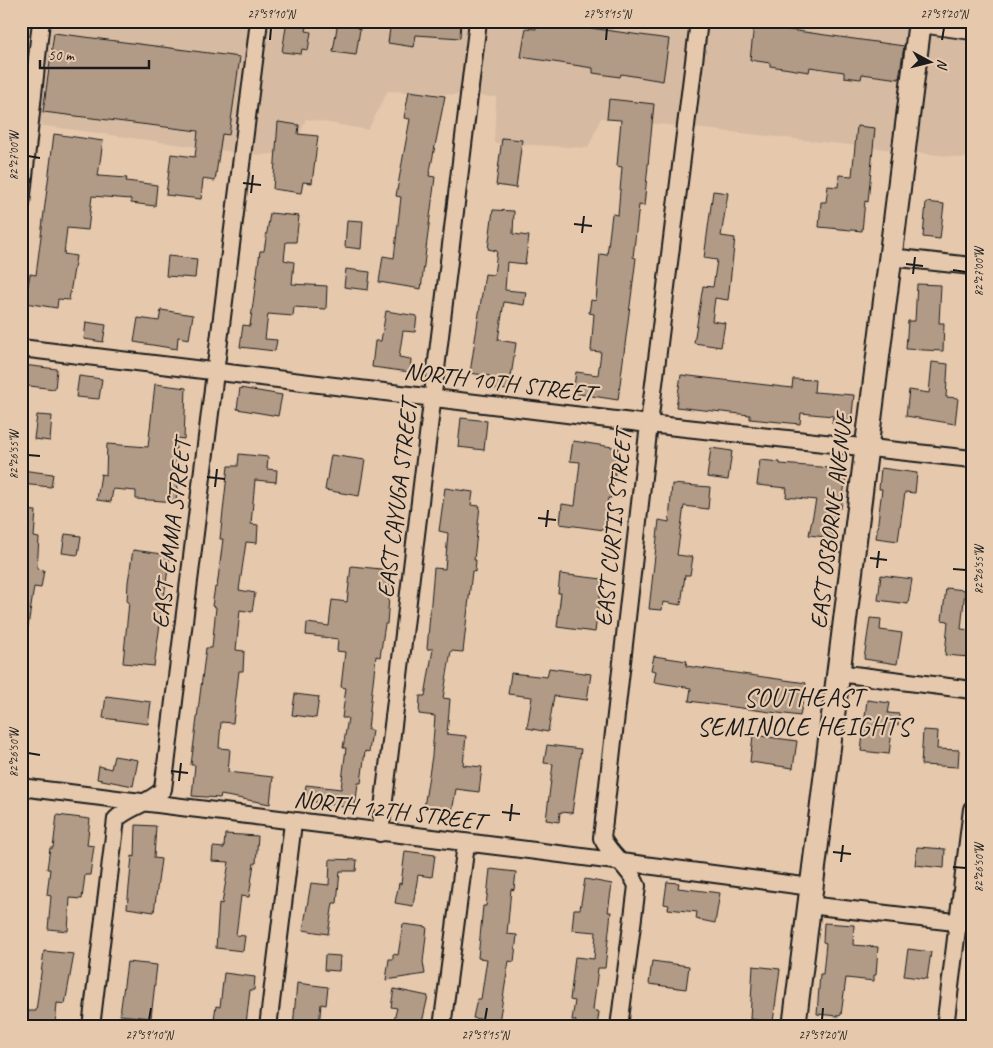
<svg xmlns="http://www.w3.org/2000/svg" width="993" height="1048" font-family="Caveat,sans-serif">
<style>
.built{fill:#d6bba2}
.building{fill:#b19b87;stroke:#1c1c1c}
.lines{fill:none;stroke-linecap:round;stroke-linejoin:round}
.street-casing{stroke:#1c1c1c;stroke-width:20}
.secondary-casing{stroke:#1c1c1c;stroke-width:26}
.primary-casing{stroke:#1c1c1c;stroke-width:30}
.street{stroke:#e6c9ad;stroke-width:16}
.secondary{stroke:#e6c9ad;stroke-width:22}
.primary{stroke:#e6c9ad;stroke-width:26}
.ticks{fill:none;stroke:#1c1c1c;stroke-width:2}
.labels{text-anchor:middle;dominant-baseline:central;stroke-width:4.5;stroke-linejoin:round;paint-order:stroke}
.street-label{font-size:24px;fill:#1c1c1c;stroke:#e6c9ad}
.neighbourhood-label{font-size:25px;letter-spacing:1px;fill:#1c1c1c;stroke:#e6c9ad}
.neatline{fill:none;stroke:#1c1c1c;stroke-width:2}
.ticks-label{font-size:12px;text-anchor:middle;fill:#1c1c1c}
</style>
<rect width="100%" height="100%" fill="#e6c9ad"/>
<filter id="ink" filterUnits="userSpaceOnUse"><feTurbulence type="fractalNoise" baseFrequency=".02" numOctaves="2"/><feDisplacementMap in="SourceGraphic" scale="10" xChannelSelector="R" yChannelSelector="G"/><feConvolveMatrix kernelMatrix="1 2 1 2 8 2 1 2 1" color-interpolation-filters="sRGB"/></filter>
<g filter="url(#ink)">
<path class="built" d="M21,21H32L28,60L21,59Z
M49,21H250L234,152L38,125Z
M267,21H470L461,95L388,91L368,130L306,119L293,152L262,155L251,154Z
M487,21H690L677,126L601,118L588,148L494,143L496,97L478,96Z
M707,21H876L909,25L894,150L694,128Z
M926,27L972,33V159L911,152Z"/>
<path class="building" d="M287,21H305L304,25H307L306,31L311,32L308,50L302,49L301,54L282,52Z
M338,21H357V28L360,29L356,55L333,52Z
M391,21H461L460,38L416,35L414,47L388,43Z
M537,21H563L562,24L669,39L663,81L621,74L620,77L593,73V68L521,57L526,28L536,29Z
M754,25L904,46L899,79L862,74L861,79L844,77V72L810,67L809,72L770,66V63L750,60Z
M54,33L240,57L229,135L222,134L215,181L203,179L201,199L166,195L171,154L195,157L198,131L43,112Z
M409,91L445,96L429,176L435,177L421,289L379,282L383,256L394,258L401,197L396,196L410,119L404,118Z
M609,99L654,104L644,206L639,205L633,257L636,258L633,282L618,400L573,393L576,372L598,375L601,352L591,351L594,314L589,313L591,300L596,301L600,254L607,255L612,214L618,215L622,167L617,166L621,120L607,119Z
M278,122L299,125L298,134L318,136L312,183L303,182L301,193L273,189Z
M857,126L875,128L868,202L865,201L862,231L819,227L821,202H826L828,186L838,187L839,175L852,176Z
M54,134L103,141L98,176L127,178L126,181L157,185L155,206L131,203V199L92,196L88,230L67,228L64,254L76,256L69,300L58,299L57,308L25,303L30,274L36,275Z
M502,138L522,140L516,188L496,185Z
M713,191L728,193L721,236L735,238L728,300L715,298L712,321L725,323L721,347L694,343L703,286L713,287L717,260L704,258Z
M926,202L944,204L940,239L923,237Z
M493,210L514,211L513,234L529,236L525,264L507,262L505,290L526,292L524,305L504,302L498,340L516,343L509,390L488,388L490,376L470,373L485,274L494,275L497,251L488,249Z
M270,213L299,216L296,242H286L284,260L294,262L292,284L327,286L326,309L294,307L293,316L268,314L265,339L277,340L275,351L240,347L243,325L250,326L260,251H264Z
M347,220L363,221L361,249L345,247Z
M168,256L197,259L195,278L166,276Z
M346,269L370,272L368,290L344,287Z
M917,284L941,285L939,323H944L943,351L906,349L908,321H915Z
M161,310L193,315L189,339L178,337L177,349L134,342L138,318L159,321Z
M386,311L417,316L415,332L403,331L399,357L411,359L410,372L372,367L375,341H381Z
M86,322L106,325L103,342L84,339Z
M932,362L948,364L946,397L958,398L955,424L906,416L909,390L929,393Z
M23,365L57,369L55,389L21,385Z
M681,375L792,388L793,379L815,380L814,392L854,395L851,424L832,423L833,416L801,413L800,424L750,419V415L676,407Z
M79,376L102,379L99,399L76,397Z
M155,384L186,388L184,439L177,438L173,482L178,483L176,502L136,499V491L113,489L111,502L97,500L101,474L106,475L107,444L148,447Z
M240,388L282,395L278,416L237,409Z
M37,415L52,416L50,441L34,439Z
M461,418L487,421L484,450L458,447Z
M573,441L619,448L611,498H608L604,530L560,524L562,504L575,506L580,462L570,461Z
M711,448L732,451L728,480L707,477Z
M239,454L268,457L267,469L277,470L276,482L255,480L251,524L258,525L257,543L246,542L239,590L255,593L252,612L240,610L236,650L244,651L243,671H239L233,723L221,722L219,748L230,749L228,772L273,777L270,804L221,795L220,798L192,796L195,765H191L206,648H212L216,607L212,606L215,587H217L223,539H220L228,466H238Z
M331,455L365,460L359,496L325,490Z
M760,460L780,462V464L821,467L847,471L841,508L836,507L833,538L809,535L816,500L786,497L787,488L757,485Z
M881,468L917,473L915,493L905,492L898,541L876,538L882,489H879Z
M21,470L53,474L51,487L21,484Z
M672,484L710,487L708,509L684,506L677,555L693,557L690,575H685L681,605L663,602L662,610L649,609L659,520L669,522Z
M445,488L473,492L471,505L480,506L474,560H476L475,572L472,571L463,652L451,651L443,698L450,699L447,734L466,736L463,765L482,767L479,792L456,789L452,812L424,807L432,756L435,716L419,714L420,696H425L433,649H427L434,568L445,569L448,533L439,531Z
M21,510L36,511L34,537L39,538L37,569L44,570L41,588L34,587L28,626H21Z
M65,534L81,536L78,555L62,553Z
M133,550L170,555L154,666L123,663L129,602H127L128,582Z
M351,566L391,570L387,624H385L380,657L376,656L371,700L368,730H372L369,752L365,751L361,783H358L355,809L304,800L306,785L341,789L346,748H343L348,718H342L346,688L341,687L345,652L337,651L338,639L306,635L307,623L329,626L332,600L347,602Z
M560,574L602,579L595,632L557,627L561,593H558Z
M881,575L912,579L908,604L878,600Z
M946,588L965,590L961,629L971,630L969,657L945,655L948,621L942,620Z
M870,618L881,619L880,630L902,633L897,664L864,659Z
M654,656L687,661L686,666L806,683L800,716L689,701L691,688L654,682L656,671L651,670Z
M549,668L591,674L587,700L554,696L548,732L527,728L532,697L508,694L511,673L547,677Z
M295,694L319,697L316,718L292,715Z
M106,696L151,702L148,724L103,718Z
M867,700L890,703L888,713L899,714L898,725L893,724L889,754L861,751Z
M923,730L938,731L937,749L959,750L958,767L921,765Z
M753,735L797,741L793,768L750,762Z
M547,745L581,749L572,813L560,812L559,822L546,820L553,764L544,763Z
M114,756L138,760L133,786L97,779L99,766L111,769Z
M57,815L90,819L87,845L94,846L90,875H85L82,899L70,898L68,931L48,929L51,896L47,895L50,869H47L50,848H53Z
M136,825L156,826L154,858L161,859L154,912L127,908L132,856L135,857Z
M225,834L258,836L256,863H254L249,897L241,896L236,935L245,936L243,951L216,948L219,903L222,904L229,862L212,861L213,847L224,848Z
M917,847L945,849L944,868L915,865Z
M405,851L435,855L432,877L418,875L413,906L395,903L399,883L401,884Z
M330,859L357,860L356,871H340L337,903H333L328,934L303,930L311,883L329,885Z
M490,869L516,872L514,890L511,889L507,934L517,935L514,962L509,961L499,1022L473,1018L477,999H481L487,959L478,958L483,906H486Z
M585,879L612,884L608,912H611L605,968H598L593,1010L599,1012L597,1027H575L576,1021L572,1020L575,1001L570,1000L575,957L594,959L596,932L572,930L574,909H580Z
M667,882L679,883L678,888L720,893L715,923L696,919L697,912L668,909L669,905L664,904Z
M824,923L854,925L853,945L878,947L876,975H874V981L846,978L841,1015L838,1016L817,1014L820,974H823L826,943L823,942Z
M403,924L427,927L423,962L425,974L386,980L389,959H393V954L398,955Z
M908,949L931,952L927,979L904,976Z
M44,951L74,954L65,1004L57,1003L55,1027H26L28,1011H36Z
M325,955L340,956L339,971L324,970Z
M652,961L689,966L686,989L649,984Z
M127,962L157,965L151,1018L120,1015Z
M753,966L780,969L773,1022L750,1019Z
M224,973L255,977L254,990H250L246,1024L214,1019L216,1006L220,1007Z
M297,983L328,987L326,1005L321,1004L319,1027H293Z
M394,989L428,996L421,1027H392L397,1008L391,1007Z"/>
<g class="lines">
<defs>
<path id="street" d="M21,204L41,21
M890,257L972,266
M21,348L649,424L972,459
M838,673L972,690
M21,787C285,820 548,851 811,887
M380,833L478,21
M809,905L972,924
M91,1027L116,819C130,806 151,803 163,789L259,21
M268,1027L293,823
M442,1027L466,844
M619,1027L637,886C630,867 611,857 602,838L649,424L699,21
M945,1027L972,809"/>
<path id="secondary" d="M794,1027L920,21"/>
<path id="primary" d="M935,21L972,26"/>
</defs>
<use href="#street" class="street-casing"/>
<use href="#secondary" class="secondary-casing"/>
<use href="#primary" class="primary-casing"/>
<use href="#street" class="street"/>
<use href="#secondary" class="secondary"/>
<use href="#primary" class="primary"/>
</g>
</g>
<path class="ticks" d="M270,40L271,28M606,40L607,28M942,40L944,28M28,156L40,158M243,183L261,185M251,193L253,175M574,224L592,226M582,233L584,216M906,264L923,266M953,270L966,272M913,274L915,257M28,455L40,456M207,477L225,479M215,487L217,469M538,518L556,520M546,527L548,510M870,558L887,560M877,568L879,551M953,569L966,570M28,753L40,755M171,771L188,773M179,781L181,763M502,812L520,814M510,821L512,804M833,852L851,854M841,862L843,845M953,867L966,868M149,1020L151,1008M485,1020L487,1008M822,1020L823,1008"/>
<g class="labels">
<g class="street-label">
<text transform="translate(499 382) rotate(7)">NORTH 10TH STREET</text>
<text transform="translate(397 499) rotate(-83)">EAST CAYUGA STREET</text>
<text transform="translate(831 521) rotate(-83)">EAST OSBORNE AVENUE</text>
<text transform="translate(613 528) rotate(-84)">EAST CURTIS STREET</text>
<text transform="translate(171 534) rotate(-83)">EAST EMMA STREET</text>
<text transform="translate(389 810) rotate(7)">NORTH 12TH STREET</text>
</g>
<g class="neighbourhood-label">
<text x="804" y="698">SOUTHEAST<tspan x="804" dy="29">SEMINOLE HEIGHTS</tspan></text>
</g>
</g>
<rect width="993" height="1048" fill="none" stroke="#e6c9ad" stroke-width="55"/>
<g transform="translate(930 62) rotate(97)" stroke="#e6c9ad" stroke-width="4" paint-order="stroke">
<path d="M0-4L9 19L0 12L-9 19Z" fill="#1c1c1c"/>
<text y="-8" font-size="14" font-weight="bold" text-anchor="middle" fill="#1c1c1c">N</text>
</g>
<path d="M40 60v8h109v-8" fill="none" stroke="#1c1c1c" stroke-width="2.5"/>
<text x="48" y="60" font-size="15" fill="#1c1c1c" stroke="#e6c9ad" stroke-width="4" paint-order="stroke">50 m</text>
<rect x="28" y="28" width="938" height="992" class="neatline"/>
<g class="ticks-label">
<text x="271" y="18">27°59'10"N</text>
<text x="607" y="18">27°59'15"N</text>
<text x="944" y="18">27°59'20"N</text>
<text transform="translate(14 156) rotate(-90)" y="4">82°27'00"W</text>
<text transform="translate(979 272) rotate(-90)" y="4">82°27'00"W</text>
<text transform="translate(14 455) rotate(-90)" y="4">82°26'55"W</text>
<text transform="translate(979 570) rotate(-90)" y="4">82°26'55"W</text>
<text transform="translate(14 753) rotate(-90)" y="4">82°26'50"W</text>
<text transform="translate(979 868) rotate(-90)" y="4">82°26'50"W</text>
<text x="149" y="1039">27°59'10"N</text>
<text x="485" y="1039">27°59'15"N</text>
<text x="822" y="1039">27°59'20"N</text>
</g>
</svg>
